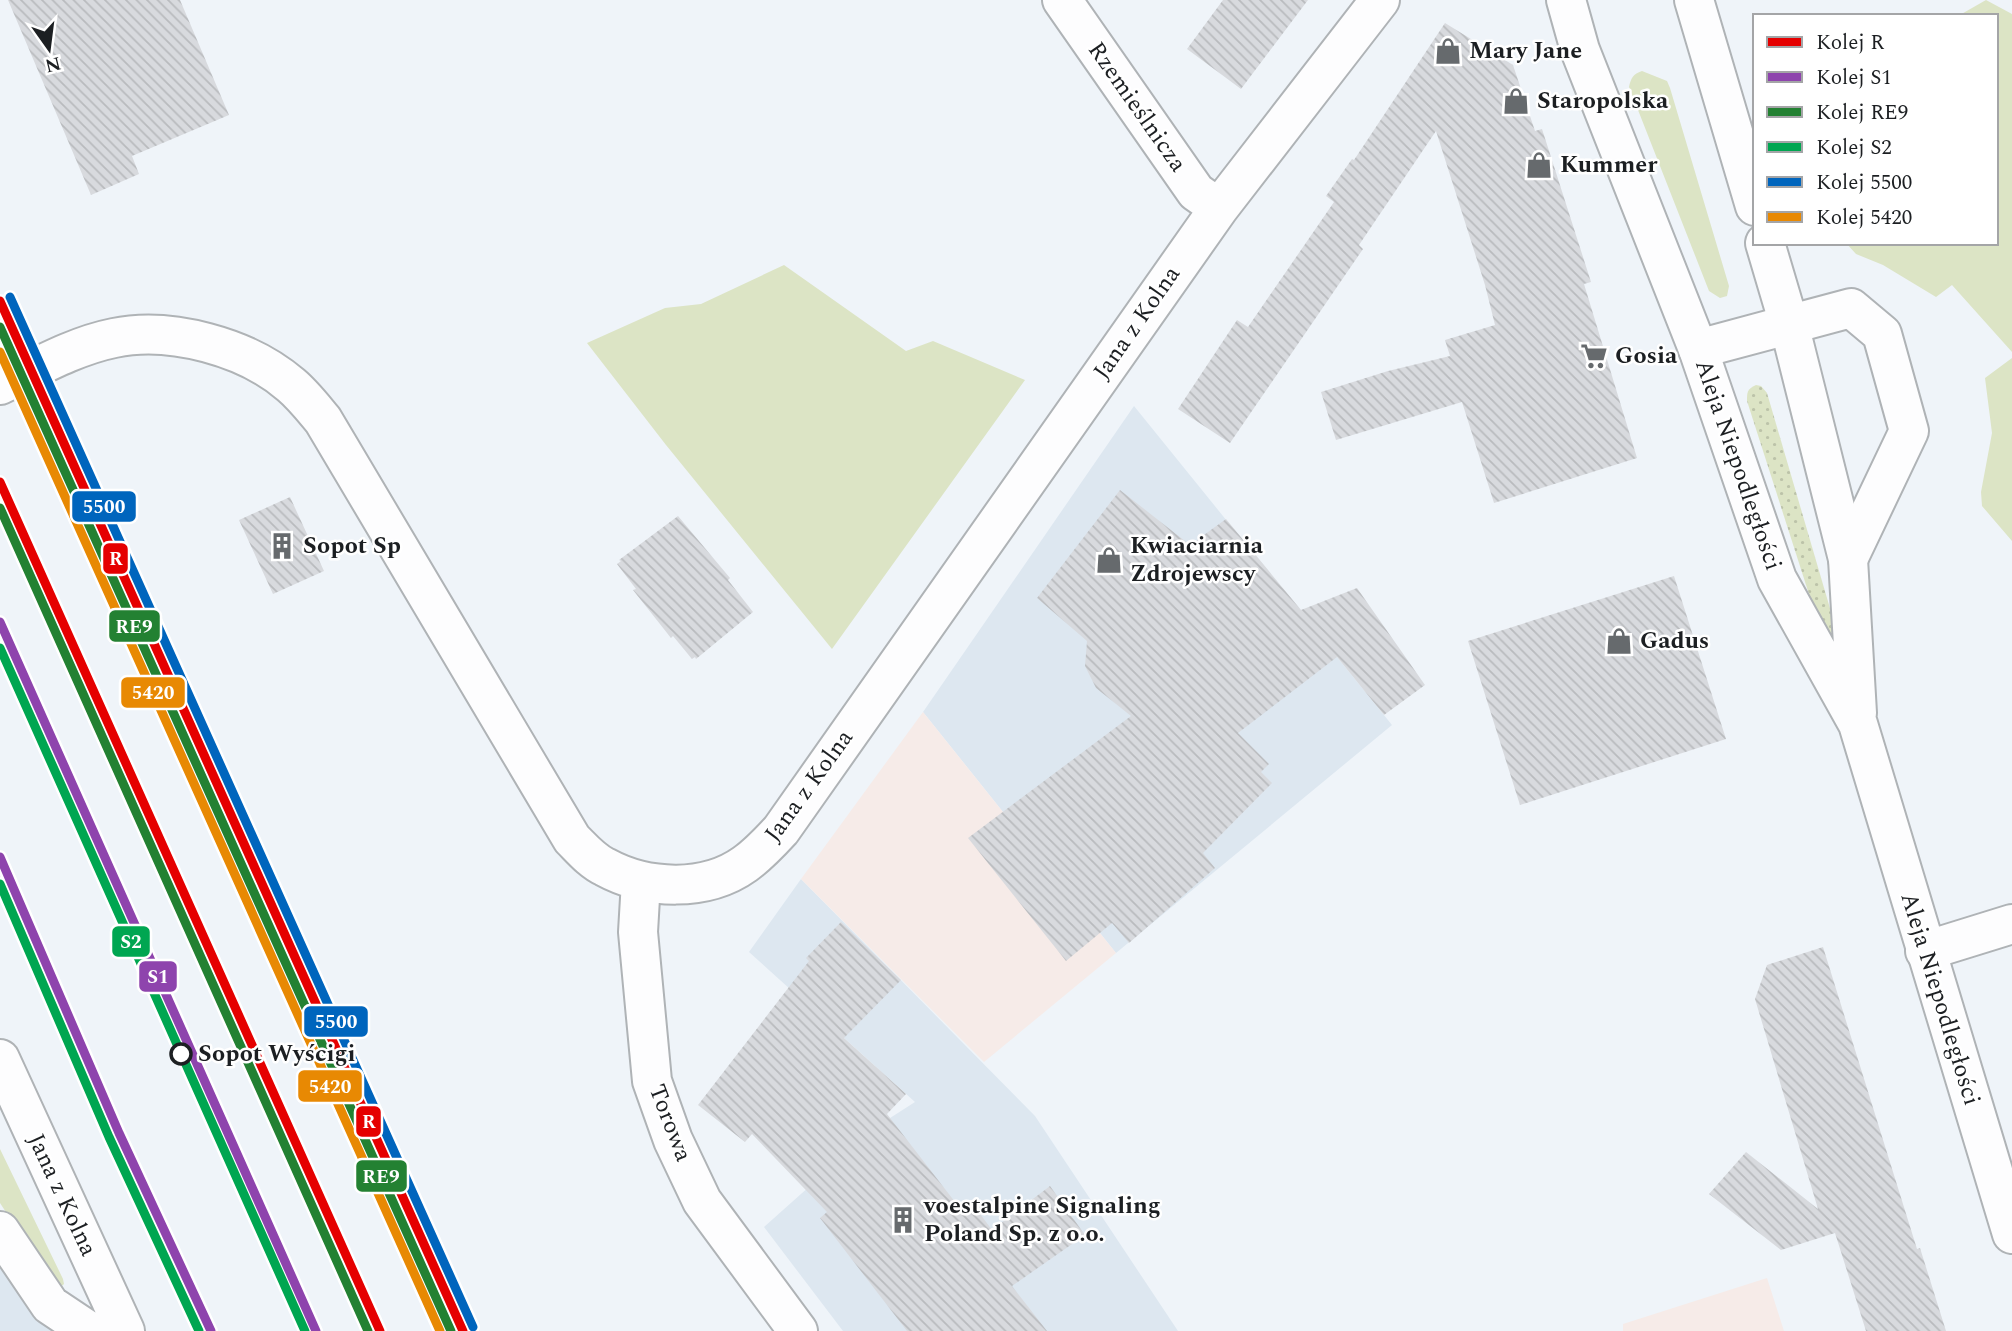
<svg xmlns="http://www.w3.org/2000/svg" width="2012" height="1331" font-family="Spectral,serif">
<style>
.built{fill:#dde7f0}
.industrial{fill:#f6ebe8}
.green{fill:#dce4c5}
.garden{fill:url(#garden-dots)}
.building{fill:url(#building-back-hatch)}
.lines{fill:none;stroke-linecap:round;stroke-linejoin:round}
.minor-casing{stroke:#afb3b6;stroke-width:42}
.major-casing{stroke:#afb3b6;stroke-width:42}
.minor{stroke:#fdfdfe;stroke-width:38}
.major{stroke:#fdfdfe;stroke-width:38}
.rail-1-casing{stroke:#fff;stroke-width:14}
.rail-2-casing{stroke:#fff;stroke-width:14}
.rail-3-casing{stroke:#fff;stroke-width:14}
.rail-4-casing{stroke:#fff;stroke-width:14}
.rail-5-casing{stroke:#fff;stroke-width:14}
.rail-6-casing{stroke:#fff;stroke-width:14}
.rail-1{stroke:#e50000;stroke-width:9}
.rail-2{stroke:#8e44ad;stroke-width:9}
.rail-3{stroke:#238132;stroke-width:9}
.rail-4{stroke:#00a651;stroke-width:9}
.rail-5{stroke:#0065bd;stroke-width:9}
.rail-6{stroke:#e88903;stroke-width:9}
.stop-dot{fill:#fff;stroke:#1c1f22;stroke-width:3.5}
.labels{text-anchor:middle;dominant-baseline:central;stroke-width:5;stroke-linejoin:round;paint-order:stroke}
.poi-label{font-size:24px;font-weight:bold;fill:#1c1f22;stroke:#fff;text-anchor:start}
.street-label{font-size:24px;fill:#1c1f22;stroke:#fff}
.stop-label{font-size:24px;font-weight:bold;fill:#1c1f22;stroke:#fff;text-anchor:start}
.line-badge{stroke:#fff;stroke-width:2.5}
.badge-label{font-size:19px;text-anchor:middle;font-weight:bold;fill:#fff}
</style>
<defs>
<pattern id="garden-dots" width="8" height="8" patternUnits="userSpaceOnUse" patternTransform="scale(1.75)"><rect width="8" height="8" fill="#dce4c5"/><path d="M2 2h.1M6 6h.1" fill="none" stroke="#bcc3a9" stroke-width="1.8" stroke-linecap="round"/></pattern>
<pattern id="building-back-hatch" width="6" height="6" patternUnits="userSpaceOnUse" patternTransform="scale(1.75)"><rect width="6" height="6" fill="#d8dade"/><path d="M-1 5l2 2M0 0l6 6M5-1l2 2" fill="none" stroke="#b9bbbe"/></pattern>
</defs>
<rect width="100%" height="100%" fill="#eff4f9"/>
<path class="built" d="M1134,406L1392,725L1116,953L923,712Z
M801,879L1035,1116L1178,1331H843L764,1227L876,1127L915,1102L749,952Z
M0,1251L40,1312L53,1331H0Z"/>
<path class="industrial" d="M923,712L1116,953L984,1062L801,879Z
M1767,1278L1784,1331H1623V1324Z"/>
<path class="green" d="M1986,0L2012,14V352L1952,285L1936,297L1883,265L1856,254L1846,243H1996V16H1958Z
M1642,71L1667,81L1670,88L1729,286L1727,296L1720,298L1709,291L1629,87C1631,78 1633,74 1642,71Z
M784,265L906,351L933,341L1025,380L832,649L666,445L587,343L665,308L701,304Z
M2012,358V541L1982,506L1981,492L1992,433L1985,378Z
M0,1149L63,1279L64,1284L57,1290L0,1203Z"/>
<path class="garden" d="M1756,385L1761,386L1767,393L1846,663L1833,669L1747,401C1747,392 1747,389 1756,385Z"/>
<path class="building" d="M8,0H180L229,115L132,156L139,174L91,195Z
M1223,0H1308L1241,89L1187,49Z
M1445,23L1513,65L1535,131L1542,129L1591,282L1584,284L1637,458L1494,503L1462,402L1336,440L1321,392L1388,371L1450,356L1445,340L1495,325L1485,285L1436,131L1359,245L1363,249L1230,443L1178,409L1237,320L1248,327L1334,202L1326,196L1352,159L1354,160Z
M1120,490L1190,545L1226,519L1301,610L1357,588L1425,685L1384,715L1337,657L1238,733L1269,764L1261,772L1272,783L1203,853L1215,868L1129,943L1112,923L1066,961L968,838L1131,716L1096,688L1085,666L1087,641L1037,598Z
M290,497L324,571L273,594L239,520Z
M678,516L730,578L728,580L753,612L696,659L695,657L692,659L673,636L671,638L633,590L636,589L617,564L621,561L619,560Z
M1674,576L1726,739L1520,805L1468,641Z
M841,922L901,980L844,1038L906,1094L887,1114L962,1211L972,1203L992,1230L1050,1186L1085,1235L1012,1286L1047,1331H907L820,1218L827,1212L752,1134L745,1142L698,1105L809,961L806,958Z
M1823,947L1917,1249L1920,1248L1946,1331H1866L1835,1233L1781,1250L1709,1194L1746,1152L1818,1209L1755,999L1767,965Z"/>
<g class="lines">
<defs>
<path id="minor" d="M1062,0L1196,192L1219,208
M1698,349L1851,308L1882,334L1909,431L1848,559
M0,385C36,368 74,346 114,338C170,326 247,347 291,385C303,395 313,408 323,420L572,839C582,849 592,861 605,867C647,890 706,892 745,864C759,854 770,842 781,830L1219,208L1380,0
M641,881L638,932L652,1081L673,1140L702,1201L798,1331
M1925,951L2012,924
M0,1059L125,1331
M0,1231L50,1305L89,1331"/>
<path id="major" d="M1566,0L1580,50L1698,349L1777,579L1858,724L2012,1234
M1694,0L1755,206
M1765,243L1789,324L1848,559L1857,713"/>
</defs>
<use href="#minor" class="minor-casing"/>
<use href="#major" class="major-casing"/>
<use href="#minor" class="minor"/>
<use href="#major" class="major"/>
<defs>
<path id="rail-1" d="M0,301L463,1331
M0,482L380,1331"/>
<path id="rail-2" d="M0,622L316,1331
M0,857L119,1133L211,1331"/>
<path id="rail-3" d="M0,327L451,1331
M0,508L368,1331"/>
<path id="rail-4" d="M0,648L305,1331
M0,884L109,1137L199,1331"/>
<path id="rail-5" d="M10,297L473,1327"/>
<path id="rail-6" d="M0,352L440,1331"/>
</defs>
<use href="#rail-1" class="rail-1-casing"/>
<use href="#rail-2" class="rail-2-casing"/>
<use href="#rail-3" class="rail-3-casing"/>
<use href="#rail-4" class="rail-4-casing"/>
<use href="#rail-5" class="rail-5-casing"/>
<use href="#rail-6" class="rail-6-casing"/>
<use href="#rail-1" class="rail-1"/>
<use href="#rail-2" class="rail-2"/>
<use href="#rail-3" class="rail-3"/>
<use href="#rail-4" class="rail-4"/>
<use href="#rail-5" class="rail-5"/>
<use href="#rail-6" class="rail-6"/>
</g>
<defs>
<symbol id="shop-bare" viewBox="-9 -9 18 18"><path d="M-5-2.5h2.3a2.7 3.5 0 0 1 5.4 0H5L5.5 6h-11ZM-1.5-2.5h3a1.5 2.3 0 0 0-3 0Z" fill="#666a6d" stroke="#fff" stroke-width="2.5" paint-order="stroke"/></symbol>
<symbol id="supermarket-bare" viewBox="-9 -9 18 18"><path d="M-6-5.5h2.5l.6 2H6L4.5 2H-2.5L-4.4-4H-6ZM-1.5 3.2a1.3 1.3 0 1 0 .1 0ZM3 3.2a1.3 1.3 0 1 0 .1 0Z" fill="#666a6d" stroke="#fff" stroke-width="2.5" paint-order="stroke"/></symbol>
<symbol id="building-bare" viewBox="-9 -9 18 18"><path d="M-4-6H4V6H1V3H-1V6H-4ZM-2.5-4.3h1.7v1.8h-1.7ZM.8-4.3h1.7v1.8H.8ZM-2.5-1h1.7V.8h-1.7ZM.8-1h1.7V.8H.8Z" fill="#666a6d" stroke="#fff" stroke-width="2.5" paint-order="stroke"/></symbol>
</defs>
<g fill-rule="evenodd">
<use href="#shop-bare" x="1429" y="32" width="38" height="38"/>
<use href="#shop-bare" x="1497" y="82" width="38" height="38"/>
<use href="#shop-bare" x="1520" y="146" width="38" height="38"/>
<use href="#supermarket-bare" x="1575" y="337" width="38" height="38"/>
<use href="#building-bare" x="263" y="527" width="38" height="38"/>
<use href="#shop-bare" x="1090" y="541" width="38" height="38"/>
<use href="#shop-bare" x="1600" y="622" width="38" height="38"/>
<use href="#building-bare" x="884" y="1201" width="38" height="38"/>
</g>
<circle class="stop-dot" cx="181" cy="1054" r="10"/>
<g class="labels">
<g class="poi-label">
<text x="1469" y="51">Mary Jane</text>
<text x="1537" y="101">Staropolska</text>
<text x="1560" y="165">Kummer</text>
<text x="1615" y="356">Gosia</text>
<text x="303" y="546">Sopot Sp</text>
<text x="1130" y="546">Kwiaciarnia<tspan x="1130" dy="28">Zdrojewscy</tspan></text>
<text x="1640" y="641">Gadus</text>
<text x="924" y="1206">voestalpine Signaling<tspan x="924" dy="28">Poland Sp. z o.o.</tspan></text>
</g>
<g class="street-label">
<text transform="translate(1137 107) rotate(55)">Rzemieślnicza</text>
<text transform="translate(1137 323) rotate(-55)">Jana z Kolna</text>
<text transform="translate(1738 465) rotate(71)">Aleja Niepodległości</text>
<text transform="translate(809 786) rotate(-54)">Jana z Kolna</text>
<text transform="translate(1940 999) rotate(73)">Aleja Niepodległości</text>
<text transform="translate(670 1123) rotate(69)">Torowa</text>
<text transform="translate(62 1195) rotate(65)">Jana z Kolna</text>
</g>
<g class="stop-label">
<text x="198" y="1054">Sopot Wyścigi</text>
</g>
</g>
<g class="line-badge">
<rect x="71" y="490" width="66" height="33" rx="7" fill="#0065bd"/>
<rect x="102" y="542" width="27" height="33" rx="7" fill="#e50000"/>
<rect x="108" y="609" width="53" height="34" rx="7" fill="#238132"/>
<rect x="120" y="676" width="66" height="33" rx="7" fill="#e88903"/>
<rect x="111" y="925" width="40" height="33" rx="7" fill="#00a651"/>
<rect x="138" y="960" width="40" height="33" rx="7" fill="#8e44ad"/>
<rect x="303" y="1005" width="66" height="33" rx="7" fill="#0065bd"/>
<rect x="297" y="1069" width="66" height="34" rx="7" fill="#e88903"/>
<rect x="355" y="1105" width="27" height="33" rx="7" fill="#e50000"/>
<rect x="355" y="1159" width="53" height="34" rx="7" fill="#238132"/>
</g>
<g class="badge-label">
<text x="104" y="513">5500</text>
<text x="116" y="565">R</text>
<text x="134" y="633">RE9</text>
<text x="153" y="699">5420</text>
<text x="131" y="948">S2</text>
<text x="158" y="983">S1</text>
<text x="336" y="1028">5500</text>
<text x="330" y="1093">5420</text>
<text x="369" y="1128">R</text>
<text x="381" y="1183">RE9</text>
</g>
<rect x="1753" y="14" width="245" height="231" fill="#ffffff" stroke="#a4a5a7" stroke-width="2"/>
<rect x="1767" y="37" width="35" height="10" fill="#e50000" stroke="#a4a5a7" stroke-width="2"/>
<text x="1816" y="49" font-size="21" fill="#1c1f22">Kolej R</text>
<rect x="1767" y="72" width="35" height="10" fill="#8e44ad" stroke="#a4a5a7" stroke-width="2"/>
<text x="1816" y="84" font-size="21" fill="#1c1f22">Kolej S1</text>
<rect x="1767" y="107" width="35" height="10" fill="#238132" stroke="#a4a5a7" stroke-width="2"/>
<text x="1816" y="119" font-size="21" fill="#1c1f22">Kolej RE9</text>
<rect x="1767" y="142" width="35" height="10" fill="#00a651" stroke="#a4a5a7" stroke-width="2"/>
<text x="1816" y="154" font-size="21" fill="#1c1f22">Kolej S2</text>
<rect x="1767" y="177" width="35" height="10" fill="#0065bd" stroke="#a4a5a7" stroke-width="2"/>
<text x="1816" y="189" font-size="21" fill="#1c1f22">Kolej 5500</text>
<rect x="1767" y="212" width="35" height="10" fill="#e88903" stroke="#a4a5a7" stroke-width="2"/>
<text x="1816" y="224" font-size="21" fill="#1c1f22">Kolej 5420</text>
<g transform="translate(49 49) rotate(166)" stroke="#ffffff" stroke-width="5" paint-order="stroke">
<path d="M0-5L12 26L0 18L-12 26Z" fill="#1c1f22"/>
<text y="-10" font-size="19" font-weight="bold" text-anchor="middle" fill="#1c1f22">N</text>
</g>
</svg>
